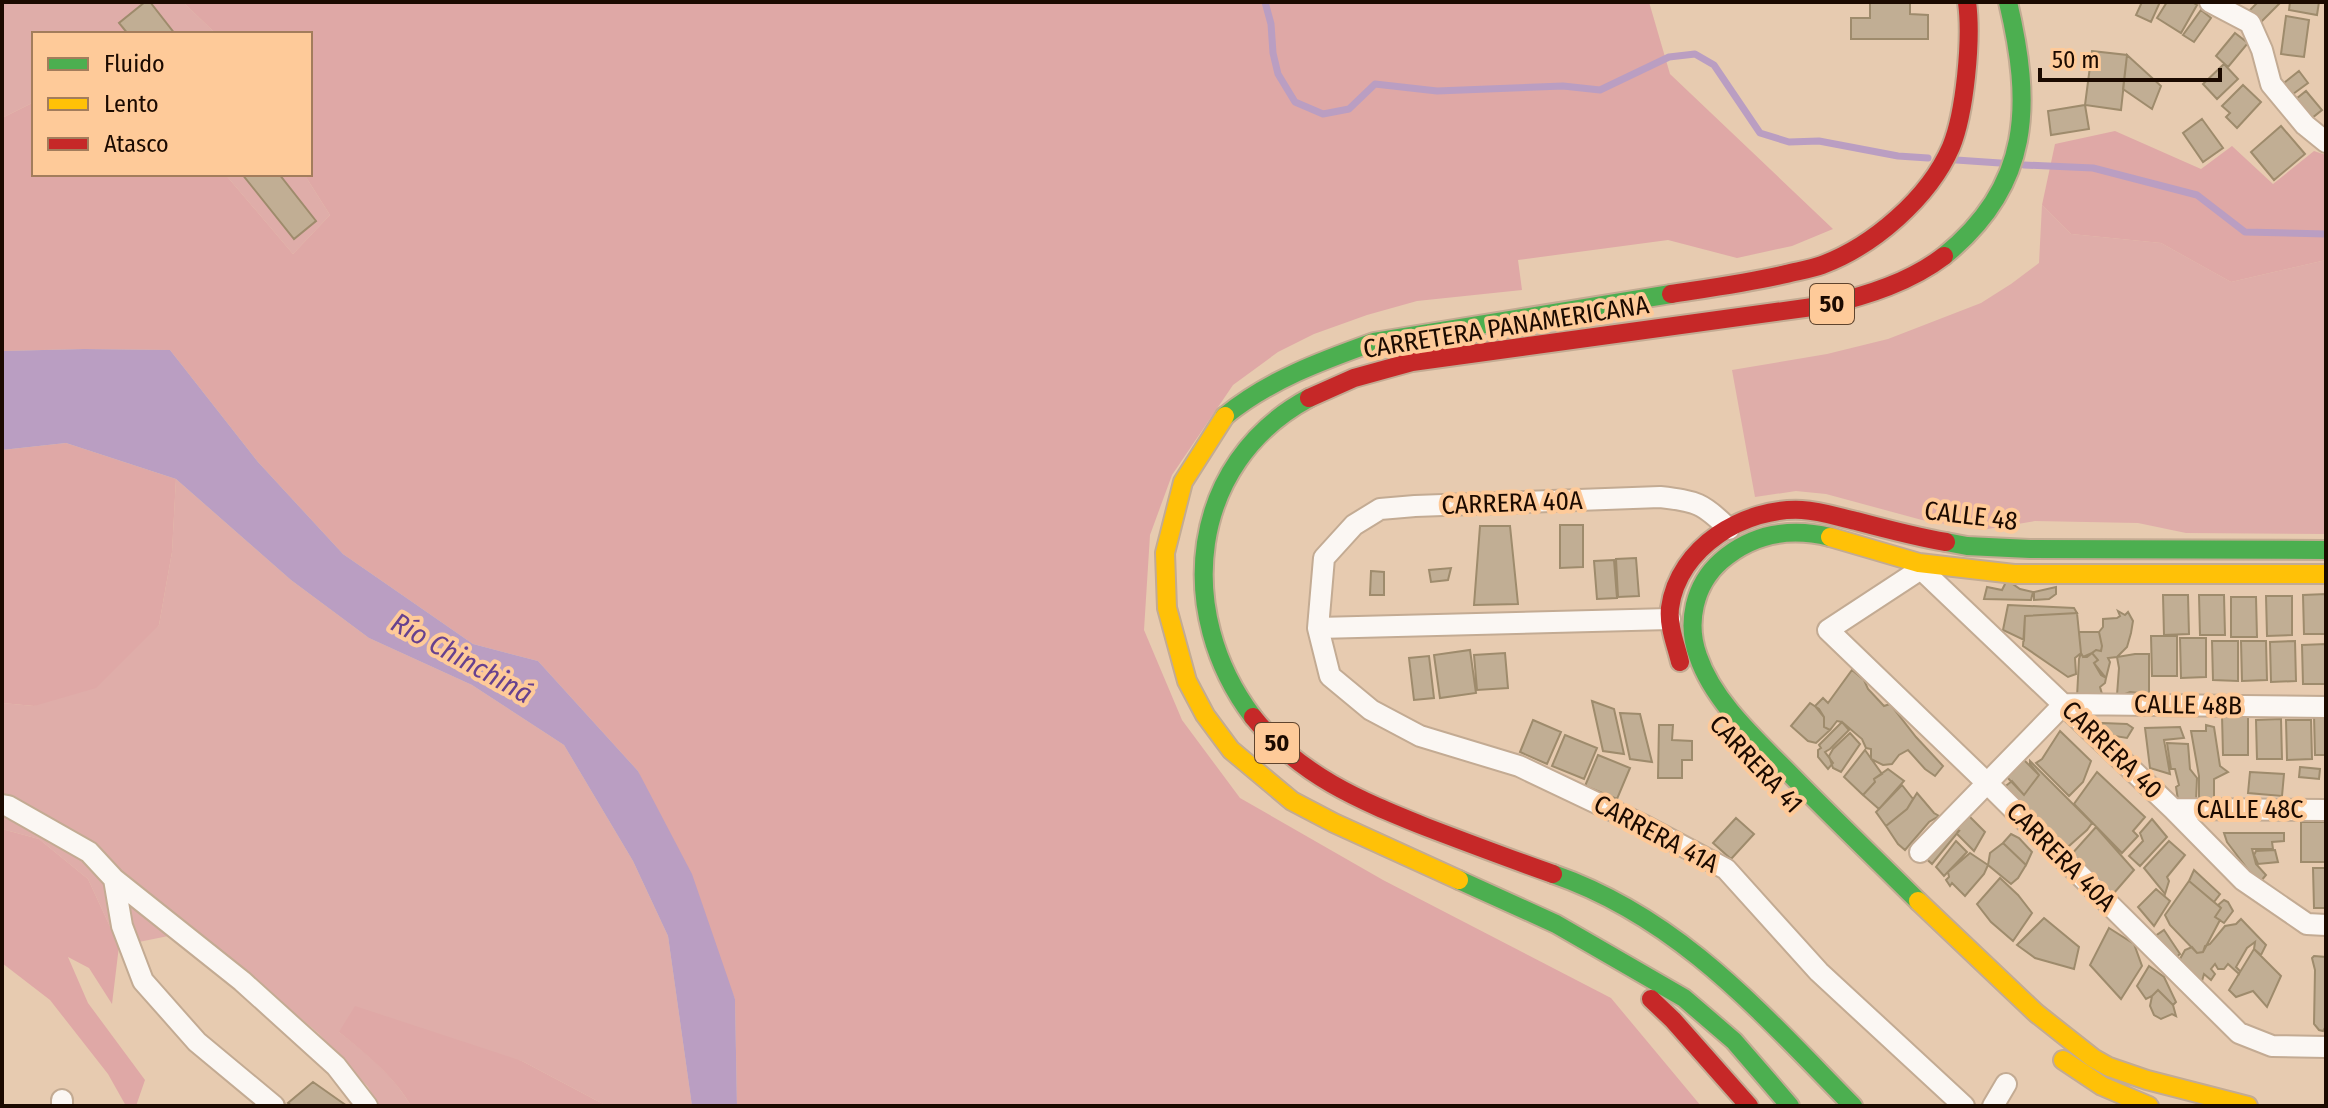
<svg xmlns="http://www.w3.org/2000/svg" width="2328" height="1108" font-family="'Fira Sans Condensed',sans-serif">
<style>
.green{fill:#dfada9}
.forest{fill:#dfa8a6}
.water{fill:#ba9ec2}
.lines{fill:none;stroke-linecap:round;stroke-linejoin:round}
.stream{stroke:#ba9ec2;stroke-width:7}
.building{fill:#c1ae94;stroke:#9e8b6c;stroke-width:2}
.street-casing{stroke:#c3ab93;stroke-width:24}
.fast-casing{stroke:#c3ab93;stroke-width:22}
.slow-casing{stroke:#c3ab93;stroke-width:22}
.jam-casing{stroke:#c3ab93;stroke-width:22}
.street{stroke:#fbf7f3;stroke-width:20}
.fast{stroke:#4caf50;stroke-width:18}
.slow{stroke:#ffc107;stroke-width:18}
.jam{stroke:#c62828;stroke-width:18}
.labels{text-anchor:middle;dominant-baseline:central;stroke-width:8;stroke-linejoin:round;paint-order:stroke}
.shield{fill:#feca99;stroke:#5f442e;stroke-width:2}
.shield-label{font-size:24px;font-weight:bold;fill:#1b0a00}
.street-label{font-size:26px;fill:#1b0a00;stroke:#feca99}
.water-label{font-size:28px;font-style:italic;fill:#67418f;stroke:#feca99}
</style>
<rect width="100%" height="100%" fill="#e7cbb0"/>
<path class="green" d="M2,2H183L216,34H34V102L2,118Z
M225,174H304L330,215L293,254Z
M2042,205L2071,234L2161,243L2231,282L2326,260V534L2186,533L2138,523L2035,521L1982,530L1922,520L1826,494L1796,491L1755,497L1732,370L1827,354L1888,339L1981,303L2011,284L2039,263Z
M176,479L291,580L369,638L472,685L564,745L633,861L668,936L692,1106H607L522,1061L339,1032C366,1053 394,1076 411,1106H379L368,1087L318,1033L229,958L188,932L119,946L88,879L39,839L2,829V703L34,706L159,625L172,552Z"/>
<path class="forest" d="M183,2H1649L1670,74L1833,229L1792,246L1737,258L1668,240L1518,260L1522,290L1417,301L1367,315L1314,334L1278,352L1233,385L1172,475L1150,535L1144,630L1182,720L1240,798L1383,880L1611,998L1701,1106H737L735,999L638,771L538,661L473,644L343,554L258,462L170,350L84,349L2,351V118L34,102V174H225L293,254L330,215L304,174H310V34H216Z
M2115,131L2201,169L2232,146L2273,184L2314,151L2326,155V260L2231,282L2161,243L2071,234L2042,205L2055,144Z
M66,443L176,479L172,552L159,625L96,688L34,706L2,703V450Z
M2,829L39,839L88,879L119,946L112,1004L89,968L68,957L88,1003L145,1080L136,1106H126L108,1074L50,1000L2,963Z
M355,1006L522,1061L607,1106H411C394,1076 365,1053 339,1032Z"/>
<path class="water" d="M84,349L170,350L258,462L343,554L473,644L538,661L638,771L692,874L735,999L737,1106H692L668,936L633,861L564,745L472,685L369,638L291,580L176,479L66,443L2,450V351Z"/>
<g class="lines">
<path class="stream" d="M1265,2L1271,24L1273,53L1278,74L1295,102L1323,114L1349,109L1375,84L1437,91L1563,86L1600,90L1669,57L1695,54L1714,65L1760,133L1789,142L1819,141L1898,156L1928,158
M1956,160L2000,163
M2024,165L2093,168L2197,195L2245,232L2326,234"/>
</g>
<path class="building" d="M145,2H150L175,34H128L119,23Z
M1870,2H1910V14L1928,15V39H1851V18H1870Z
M2142,2H2160L2151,22L2136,15Z
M2167,2H2192L2197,5L2181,33L2157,18Z
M2258,2H2281L2258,25L2247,13Z
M2290,2H2319L2317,15L2289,10Z
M2201,10L2211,18L2194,42L2183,35Z
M2286,16L2309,20L2304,57L2281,54Z
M2235,33L2248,43L2228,67L2216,56Z
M2092,51L2127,55L2121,110L2085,105Z
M2127,55L2161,86L2152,109L2123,89Z
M2224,64L2238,79L2217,99L2203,84Z
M2299,71L2308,83L2289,97L2280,86Z
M2243,85L2261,102L2237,128L2226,117L2230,113L2222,106Z
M2306,91L2322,110L2307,122L2291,103Z
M2085,105L2089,129L2051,135L2048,111Z
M2202,119L2223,148L2203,162L2183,133Z
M2281,126L2305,154L2274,180L2251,152Z
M242,174H279L316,221L294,239Z
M1560,525H1583V567L1560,568Z
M1480,526H1510L1518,604L1474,605Z
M1636,558L1639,596L1618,597L1616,559Z
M1614,560L1617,598L1597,599L1594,561Z
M1451,568L1448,580L1431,582L1429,570Z
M1371,571L1384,572V595H1370Z
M2007,580L2020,589L2033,592L2031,600L1984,599L1987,587L2002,590Z
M2056,587V594L2049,599L2034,600V592Z
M2326,594V634H2304L2303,595Z
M2163,595H2188L2189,634L2164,635Z
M2199,595H2224L2225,635H2200Z
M2266,596H2292V635L2267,636Z
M2231,597H2256L2257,637H2231Z
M2008,605L2074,608L2077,613L2025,616L2024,640L2003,630Z
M2118,611L2125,615L2128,612L2133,621L2131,633L2127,647L2117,657L2108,658L2110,662L2106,678L2094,663L2098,660L2092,653L2096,650L2101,651L2102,646L2099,632L2103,627V619L2117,618L2120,616Z
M2077,613L2081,653L2075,658L2076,674L2068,677L2023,646L2025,616Z
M2079,632H2099L2102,646L2101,651L2096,650L2087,657H2083L2081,653Z
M2151,636H2177V676H2152Z
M2180,638H2206V677L2181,678Z
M2212,641H2238V681L2213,680Z
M2241,641H2266L2267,680L2242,681Z
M2295,641L2296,681L2271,682L2270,642Z
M2326,644V684H2303L2302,645Z
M1470,650L1476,693L1440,698L1434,655Z
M1505,653L1508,688L1477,690L1474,655Z
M2081,653L2083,657L2092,653L2098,660L2094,663L2101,675L2106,678L2105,683L2100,687L2102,694L2077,697L2079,659Z
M2135,654H2149V694L2130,692L2120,696L2117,695L2119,668L2117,657Z
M1429,656L1434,698L1414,700L1409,658Z
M1852,670L1864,680L1868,689L1884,706L1890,704L1916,737L1943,766L1935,776L1925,769L1908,750L1899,755L1892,764L1883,765L1871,759V749L1866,748L1862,739L1842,722L1837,721L1830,730L1824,727V717L1815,706L1823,698L1828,703Z
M1592,701L1614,709L1624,754L1603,751Z
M1810,703L1819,709L1824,717V727L1830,730L1816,743L1808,741L1791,726Z
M1620,713L1640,714L1652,762L1630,759Z
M2222,715H2248V755H2223Z
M2314,715H2326V755H2315Z
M2281,719L2282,759H2257L2256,720Z
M1533,720L1561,732L1547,764L1520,752Z
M2286,720H2311L2312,759L2287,760Z
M1842,722L1849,730L1830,749L1825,752L1833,763L1828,769L1818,757V750L1821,748L1819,745Z
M2102,723L2127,724L2133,728L2127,738L2102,734Z
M1659,725H1673L1672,740L1692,741V760H1682V778H1658Z
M2206,725L2214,727L2220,766L2228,772L2214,779V800L2199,798V776L2191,731H2206Z
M2180,727L2184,738L2164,740L2170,774L2150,768L2145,728Z
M2060,731L2091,761L2083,782L2069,796L2036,763L2042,759Z
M1850,733L1860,744L1841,772L1833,768L1829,756L1833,749Z
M1565,735L1597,748L1584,779L1552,766Z
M2167,743L2188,744L2190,769L2197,778L2196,801L2178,800L2176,787L2179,785L2175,769H2171Z
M1865,750L1882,774L1874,779L1875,782L1863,795L1844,777Z
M1598,755L1630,768L1617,799L1585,786Z
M2022,758L2039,775L2024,795L2005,775Z
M2030,761L2092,823L2087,830L2069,846H2064L2003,788L2012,781L2024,795L2039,775L2030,764Z
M2300,767L2320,769L2319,779L2299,777Z
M1888,769L1904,781L1879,809L1863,795L1875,782L1874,779Z
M2097,772L2145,817L2133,831L2138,836L2122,853L2074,804Z
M2250,772L2284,774L2282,796L2248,793Z
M1902,785L1913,799L1907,809L1886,826L1876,812Z
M1917,793L1934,813L1939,816L1929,822L1905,850L1898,844L1886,826L1907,809Z
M1966,813L1985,832L1974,851L1957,834L1961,819Z
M1736,818L1754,834L1731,859L1713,843Z
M2152,819L2167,837L2140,866L2129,856L2143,841L2140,833Z
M2301,822H2326V862H2301Z
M2096,827L2134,870L2114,893L2109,894L2070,856Z
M1953,830L1959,831L1932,864L1921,854Z
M2224,833H2284V841L2272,842L2273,849H2252L2256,864L2266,875L2261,881L2249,871L2227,842Z
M2011,834L2019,838L2032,852L2026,865L2003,843Z
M1956,841L1967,852L1944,876L1936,867Z
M2169,841L2185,855L2167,877L2169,881L2165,894L2144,868Z
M2003,843L2026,865L2018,878L2011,884L1988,865L1990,853Z
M2275,850L2278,862L2258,864L2254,855L2256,851Z
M1970,853L1988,865L1984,874L1965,896L1952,883L1950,886L1946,880L1949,877L1948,872Z
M2313,868H2326V908H2314Z
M2194,870L2220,894L2214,902L2189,881Z
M2000,878L2018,895L2032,913L2013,941L1991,922L1977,904Z
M2189,881L2221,908L2215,917L2220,920L2203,952L2197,953L2170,925L2165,915Z
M2156,889L2170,901L2154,926L2138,907Z
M2224,900L2228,902L2233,911L2224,923L2215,917L2221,908L2218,905Z
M2044,918L2079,947L2074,969L2035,958L2017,945Z
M2241,919L2266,945L2261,955L2254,949L2255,942L2247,948L2236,967L2240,971L2239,974L2228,964L2224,969H2218L2215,964L2211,969L2215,974L2211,980L2204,974L2200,988L2176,966L2185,950L2192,947L2197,953L2203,952L2205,946L2210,944L2225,926L2236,924Z
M2109,928L2134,944L2142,966L2121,999L2090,965Z
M2164,930L2180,954L2171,961L2151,939Z
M2254,949L2281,976L2267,1007L2253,991L2236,997L2229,990Z
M2314,956L2326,957V1026L2323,1031L2319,1030L2314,1024L2315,970L2312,958Z
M2149,966L2164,977L2176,1002L2173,1005L2158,990L2152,996L2146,999L2137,986Z
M2158,990L2173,1005L2176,1016L2172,1014L2161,1019L2154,1015L2150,1006L2152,996Z
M313,1082L347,1106H292L288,1103Z"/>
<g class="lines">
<defs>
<path id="street" d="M2210,2L2250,23L2262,50L2271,84L2305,125L2326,142
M1729,529C1703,503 1696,501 1660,497L1415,506L1380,509L1354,525L1324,558L1318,628L1330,676L1371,710L1420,736L1519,766L1645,826L1726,869L1819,972L1964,1106
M1921,569L1828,630L1987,783L2239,1033L2272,1046L2326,1047
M1921,569L2173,809L2243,880L2307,924L2326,925
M1318,628L1670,619
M2,805L8,806L89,852L114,879L242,981L336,1066L367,1106
M2173,809L2326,810
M1920,852L2064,704L2326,707
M114,879L122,926L143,981L197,1042L274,1106
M62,1106V1100
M1993,1106L2006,1084"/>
<path id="fast" d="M1944,256C2032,185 2032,104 2008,2
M1225,416C1269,380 1321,361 1374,342L1671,294
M1830,537C1790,527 1752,534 1721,561C1694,585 1686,623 1698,656C1714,703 1758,741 1792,776C1833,818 1876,859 1918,901
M1946,542L1967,546L2030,549L2326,550
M1253,717C1174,613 1188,463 1309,398
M1553,874C1680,918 1761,1013 1853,1106
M1459,880L1556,924L1684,998L1734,1041L1790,1106"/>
<path id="slow" d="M1225,416L1183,482L1165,553L1167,608L1187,681L1205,715L1231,750L1292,801L1334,823L1459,880
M1830,537L1919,563L2014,574H2326
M1918,901L2036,1013L2093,1058L2109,1067L2147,1080L2248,1106
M2063,1060L2102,1086L2149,1106"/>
<path id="jam" d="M1671,294C1710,288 1748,283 1786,274C1798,271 1811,269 1822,265C1873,246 1929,198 1951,147C1965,113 1972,39 1967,2
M1309,398L1354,378L1412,362L1827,305C1868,295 1910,282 1944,256
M1680,662C1676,645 1668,626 1670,608C1678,547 1745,507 1802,510C1821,511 1838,517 1856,521C1886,529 1916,537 1946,542
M1253,717C1300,776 1359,800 1426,827C1468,843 1510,859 1553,874
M1651,999L1673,1020L1749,1106"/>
</defs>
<use href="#street" class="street-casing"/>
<use href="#fast" class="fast-casing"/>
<use href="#slow" class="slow-casing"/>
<use href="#jam" class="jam-casing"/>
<use href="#street" class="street"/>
<use href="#fast" class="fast"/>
<use href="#slow" class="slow"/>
<use href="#jam" class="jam"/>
</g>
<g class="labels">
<g class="shield">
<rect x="1810" y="284" width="44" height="40" rx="6"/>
<rect x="1255" y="723" width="44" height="40" rx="6"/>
</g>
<g class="shield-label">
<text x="1832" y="304">50</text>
<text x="1277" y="743">50</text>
</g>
<g class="street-label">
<text transform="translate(1506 327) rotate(-9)">CARRETERA PANAMERICANA</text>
<text transform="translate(1512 503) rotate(-2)">CARRERA 40A</text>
<text transform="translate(1971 516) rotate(7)">CALLE 48</text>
<text transform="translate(2188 705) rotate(1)">CALLE 48B</text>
<text transform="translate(2112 750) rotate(44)">CARRERA 40</text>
<text transform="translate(1756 764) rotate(47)">CARRERA 41</text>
<text x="2250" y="809">CALLE 48C</text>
<text transform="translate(1656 834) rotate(28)">CARRERA 41A</text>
<text transform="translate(2061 857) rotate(45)">CARRERA 40A</text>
</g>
<g class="water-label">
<text transform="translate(462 658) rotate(29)">Río Chinchiná</text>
</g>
</g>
<rect width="2328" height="1108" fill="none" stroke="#1b0a00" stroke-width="8"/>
<rect x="32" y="32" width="280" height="144" fill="#feca99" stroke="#a37d5c" stroke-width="2"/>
<rect x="48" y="58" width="40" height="12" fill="#4caf50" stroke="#a37d5c" stroke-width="2"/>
<text x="104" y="72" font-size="24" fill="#1b0a00">Fluido</text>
<rect x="48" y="98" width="40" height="12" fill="#ffc107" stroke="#a37d5c" stroke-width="2"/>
<text x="104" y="112" font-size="24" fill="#1b0a00">Lento</text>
<rect x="48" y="138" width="40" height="12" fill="#c62828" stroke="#a37d5c" stroke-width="2"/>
<text x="104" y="152" font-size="24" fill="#1b0a00">Atasco</text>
<path d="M2040 68v12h180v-12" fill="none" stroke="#1b0a00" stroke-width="4"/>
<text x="2052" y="68" font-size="24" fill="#1b0a00" stroke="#feca99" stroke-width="6" paint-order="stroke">50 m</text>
</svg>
